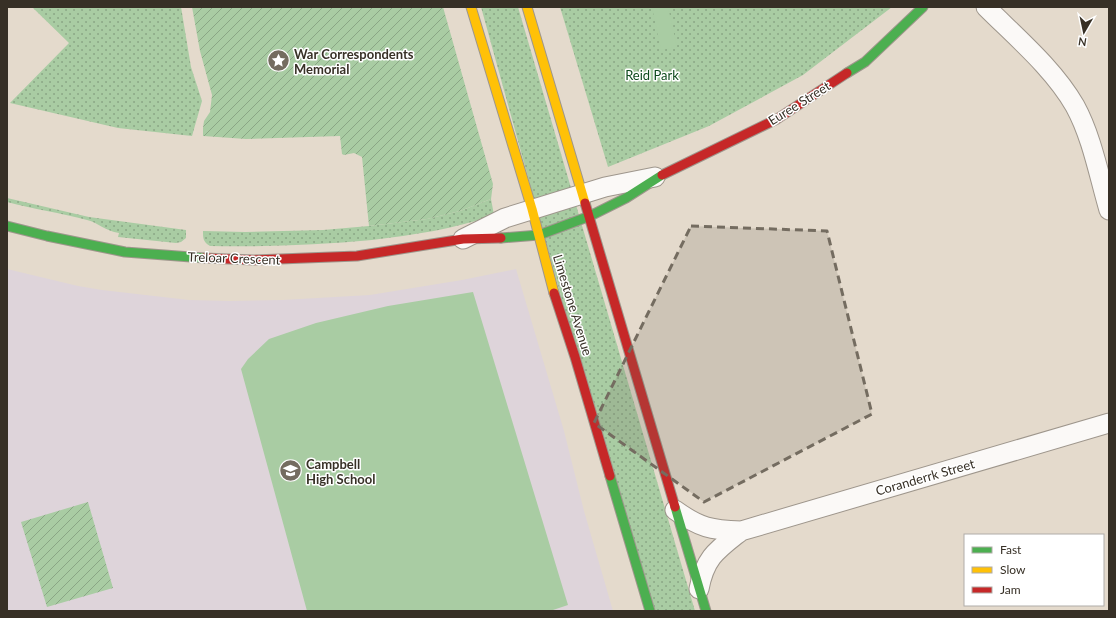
<svg xmlns="http://www.w3.org/2000/svg" width="1116" height="618" font-family="Lato,sans-serif">
<style>
.education{fill:#ded4da}
.grass{fill:url(#grass-dots)}
.garden{fill:url(#garden-furrows)}
.pitch{fill:#a9cca3}
.lines{fill:none;stroke-linecap:round;stroke-linejoin:round}
.street-casing{stroke:#9e968c;stroke-width:21}
.fast-casing{stroke:#9e968c;stroke-width:11}
.slow-casing{stroke:#9e968c;stroke-width:11}
.jam-casing{stroke:#9e968c;stroke-width:11}
.street{stroke:#fbf9f7;stroke-width:19}
.fast{stroke:#4caf50;stroke-width:9}
.slow{stroke:#ffc107;stroke-width:9}
.jam{stroke:#c62828;stroke-width:9}
.marked{fill:#746c60;fill-opacity:0.2;stroke:#746c60;stroke-width:3;stroke-dasharray:8 5;stroke-linejoin:round}
.labels{text-anchor:middle;dominant-baseline:central;stroke-width:3;stroke-linejoin:round;paint-order:stroke}
.poi-label{font-size:13px;font-weight:bold;fill:#373026;stroke:#fff;text-anchor:start}
.park-label{font-size:13px;fill:#0d491c;stroke:#fff}
.street-label{font-size:13px;fill:#373026;stroke:#fff}
</style>
<defs>
<pattern id="grass-dots" width="8" height="8" patternUnits="userSpaceOnUse"><rect width="8" height="8" fill="#a9cca3"/><path d="M2 2h.1M6 6h.1" fill="none" stroke="#8aa685" stroke-width="1.8" stroke-linecap="round"/></pattern>
<pattern id="garden-furrows" width="10" height="10" patternUnits="userSpaceOnUse"><rect width="10" height="10" fill="#a9cca3"/><path d="M-1 1l2-2M0 10L10 0M9 11l2-2" fill="none" stroke="#8aa685"/></pattern>
</defs>
<rect width="100%" height="100%" fill="#e4dacc"/>
<path class="education" d="M7,269L78,286L102,290L189,300L230,301L282,300L370,295L462,280L516,269L564,431L584,511L613,611H7Z"/>
<path class="grass" d="M32,7H181L191,67L202,101L192,136L118,128L10,103L69,43Z
M481,7H518L695,611H648Z
M560,7H892L803,75L709,126L608,167Z
M7,198L89,217L186,230V238L181,242L176,243L118,237L119,233C105,231 99,223 87,220C61,213 33,209 7,202Z
M491,199L494,215C455,229 413,235 372,240C318,245 264,247 210,246C203,242 203,238 203,231L245,232L323,230L369,226L427,219L460,211Z"/>
<path class="garden" d="M192,7H443L493,184L491,199L460,211L427,219L369,226L362,157L354,153L344,155L342,154L340,136L246,139L203,136V128L204,121L210,112L212,95L200,51Z
M88,502L113,588L47,607L21,522Z"/>
<path class="pitch" d="M652,7H668L677,47L661,50Z
M473,292L568,605L550,611H307L241,369L248,359L269,339L316,323L388,306Z"/>
<g class="lines">
<defs>
<path id="street" d="M986,7C1016,37 1054,69 1075,106C1092,137 1099,176 1109,210
M463,239L505,218L605,187L655,177
M675,510C700,528 711,530 741,531L1109,423
M699,589C705,557 717,550 741,531"/>
<path id="fast" d="M847,73L865,62L923,7
M7,226L47,236L125,252L204,258
M501,238L539,235L590,216L626,198L662,175
M610,476L650,611
M675,507L706,611"/>
<path id="slow" d="M471,7L532,209L554,293
M527,7L585,203"/>
<path id="jam" d="M662,175L777,119L847,73
M585,203L675,507
M204,258L254,260L357,256L463,239L501,238
M554,293L575,357L610,476"/>
</defs>
<use href="#street" class="street-casing"/>
<use href="#fast" class="fast-casing"/>
<use href="#slow" class="slow-casing"/>
<use href="#jam" class="jam-casing"/>
<use href="#street" class="street"/>
<use href="#fast" class="fast"/>
<use href="#slow" class="slow"/>
<use href="#jam" class="jam"/>
</g>
<path class="marked" d="M691,226L827,231L872,414L704,502L594,423Z"/>
<defs>
<symbol id="sight-disc" viewBox="-11 -11 22 22"><circle r="9.5" fill="#746c60" stroke="#fff"/><path d="M0-6L1.8-2.2L6-1.7L2.9 1.2L3.7 5.4L0 3.3L-3.7 5.4L-2.9 1.2L-6-1.7L-1.8-2.2Z" fill="#fff"/></symbol>
<symbol id="school-disc" viewBox="-11 -11 22 22"><circle r="9.5" fill="#746c60" stroke="#fff"/><path d="M0-5L7-2L0 1L-7-2ZM-4 1L0 2.5L4 1V4Q0 6-4 4Z" fill="#fff"/></symbol>
</defs>
<g fill-rule="evenodd">
<use href="#sight-disc" x="266" y="48" width="25" height="25"/>
<use href="#school-disc" x="278" y="458" width="25" height="25"/>
</g>
<g class="labels">
<g class="poi-label">
<text x="294" y="54">War Correspondents<tspan x="294" dy="15">Memorial</tspan></text>
<text x="306" y="464">Campbell<tspan x="306" dy="15">High School</tspan></text>
</g>
<g class="park-label">
<text x="652" y="75">Reid Park</text>
</g>
<g class="street-label">
<text transform="translate(799 103) rotate(-32)">Euree Street</text>
<text transform="translate(234 258) rotate(2)">Treloar Crescent</text>
<text transform="translate(573 305) rotate(73)">Limestone Avenue</text>
<text transform="translate(925 477) rotate(-16)">Coranderrk Street</text>
</g>
</g>
<rect width="1116" height="618" fill="none" stroke="#373026" stroke-width="16"/>
<rect x="964" y="534" width="140" height="72" fill="#ffffff" stroke="#afaca8"/>
<rect x="972" y="547" width="20" height="6" fill="#4caf50" stroke="#afaca8"/>
<text x="1000" y="554" font-size="12" fill="#373026">Fast</text>
<rect x="972" y="567" width="20" height="6" fill="#ffc107" stroke="#afaca8"/>
<text x="1000" y="574" font-size="12" fill="#373026">Slow</text>
<rect x="972" y="587" width="20" height="6" fill="#c62828" stroke="#afaca8"/>
<text x="1000" y="594" font-size="12" fill="#373026">Jam</text>
<g transform="translate(1084 32) rotate(189)" stroke="#ffffff" stroke-width="3" paint-order="stroke">
<path d="M0-3L7 15L0 10L-7 15Z" fill="#373026"/>
<text y="-6" font-size="11" font-weight="bold" text-anchor="middle" fill="#373026">N</text>
</g>
</svg>
